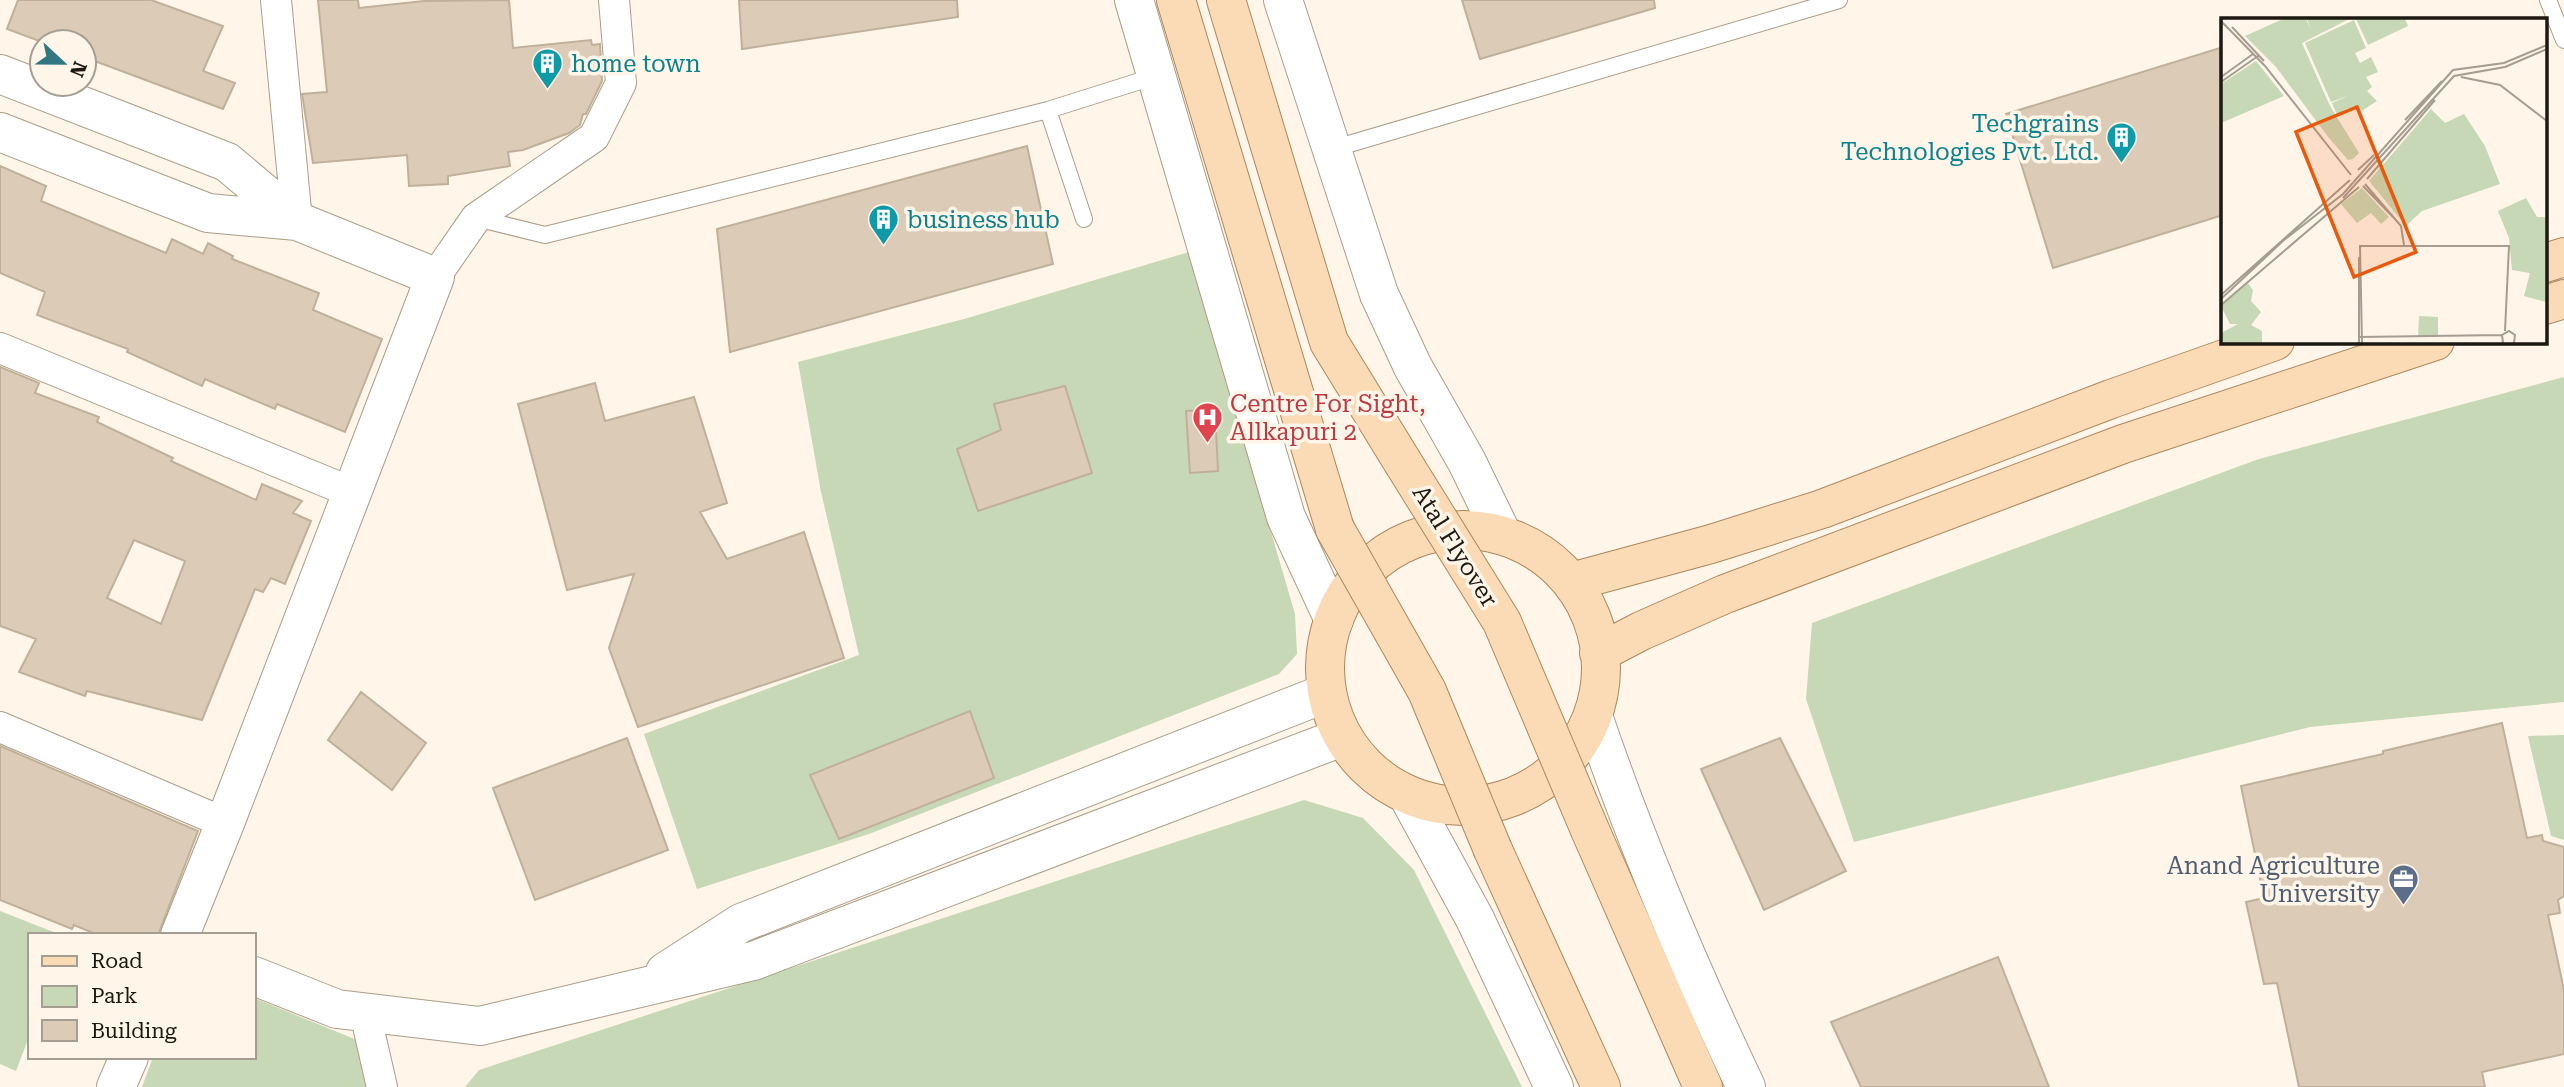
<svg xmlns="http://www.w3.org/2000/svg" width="2564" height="1087" font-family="'Roboto Serif',serif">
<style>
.green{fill:#c6d8b5}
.building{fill:#dccbb6;stroke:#c0b09b;stroke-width:2;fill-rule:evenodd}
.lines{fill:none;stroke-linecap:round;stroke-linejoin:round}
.lane-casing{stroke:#ab9d88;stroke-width:18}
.street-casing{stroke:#ab9d88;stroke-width:32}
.secondary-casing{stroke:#ab9d88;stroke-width:40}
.primary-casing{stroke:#ab875d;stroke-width:40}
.lane{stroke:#fff;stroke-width:16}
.street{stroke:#fff;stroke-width:30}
.secondary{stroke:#fff;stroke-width:38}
.primary{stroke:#fbdbb6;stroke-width:38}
.primary-bridge-casing{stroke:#ab875d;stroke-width:40;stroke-linecap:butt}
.primary-bridge{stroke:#fbdbb6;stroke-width:38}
.labels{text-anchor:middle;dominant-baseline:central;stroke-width:7;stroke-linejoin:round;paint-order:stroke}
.culture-label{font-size:24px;fill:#0d838f;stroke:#fff5e8;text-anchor:start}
.health-label{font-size:24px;fill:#be3a42;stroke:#fff5e8;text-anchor:start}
.street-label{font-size:24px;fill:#1d1810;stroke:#fff5e8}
.service-label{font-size:24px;fill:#4e5e75;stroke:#fff5e8;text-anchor:end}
.inset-road{fill:none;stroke:#a59d92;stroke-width:2}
.view{fill:#e8590c;fill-opacity:0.15;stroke:#e8590c;stroke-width:3.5}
.inset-edge{fill:none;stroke:#1d1810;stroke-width:3.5}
</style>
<rect width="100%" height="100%" fill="#fff5e8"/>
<path class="green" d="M1189,252L1295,614L1297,654L1279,674L869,834L697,889L644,734L859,655L821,492L798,362L964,319Z
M2564,377V702L2310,727L1854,842L1806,699L1812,623L2259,459Z
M2564,735V840L2551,836L2528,736Z
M1304,800L1363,818L1414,870L1522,1087H465L479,1070Z
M0,911L61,935H30V1034L16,1071L0,1064Z
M254,998L357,1040L367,1087H142L153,1057H254Z"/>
<path class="building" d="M18,0H151L223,26L203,71L235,83L223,109L84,57V42H42L7,29Z
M318,0H358L359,8L424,1L509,0L513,48L591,40L592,45L600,44L602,81L586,114H583L580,125L569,133L523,150L508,152L510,166L448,176V184L409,186L407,155L313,163L302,94L327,92Z
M739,0H957L958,17L742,49Z
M1462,0H1654L1655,8L1480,59Z
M2223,47V215L2053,268L2006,114Z
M1027,146L1053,264L730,352L717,229Z
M0,166L46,186L41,201L166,253L172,239L203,254L208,243L233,256L232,259L319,293L313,310L382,339L345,432L277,404L275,409L205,379L202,386L127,352L128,349L37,315L45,292L0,273Z
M0,367L39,383L35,393L99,417L97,422L173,458L171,461L256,500L262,484L302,501L293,513L311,521L285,584L271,578L263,592L255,589L202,720L87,691L85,696L19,672L36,639L0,626ZM134,540L185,561L161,624L107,598Z
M595,383L605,421L694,397L727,503L700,512L727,559L804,532L844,658L638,727L609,648L634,574L567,590L518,404Z
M1065,386L1092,473L978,511L957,449L1001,430L994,404Z
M1215,409L1218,471L1190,473L1186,411Z
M361,692L426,743L392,790L328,740Z
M970,711L994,778L839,839L810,775Z
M2502,723L2527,838L2542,835L2543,841L2564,847V896L2558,900L2560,913L2548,915L2564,990V1054L2482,1072L2485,1087H2299L2277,983L2264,984L2246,902L2264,898L2241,786L2383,754V751Z
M627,738L668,850L535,900L493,788Z
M1780,738L1846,871L1764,910L1701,769Z
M0,746L198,831L158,935H98L74,925L72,929L0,900Z
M1998,957L2049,1087H1861L1831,1022Z"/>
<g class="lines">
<defs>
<path id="lane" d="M2548,0L2564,40
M1048,110L1084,219
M1332,149L1839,0
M476,218L545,235L1048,110L1156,76"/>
<path id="street" d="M276,0L297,221
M435,277L476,218L594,137L621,83L614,0
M0,348L351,492
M0,727L225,823
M365,1013L382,1087"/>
<path id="secondary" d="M1134,0L1286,517L1334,620
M1283,0L1379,294L1413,367L1467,462L1502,534
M0,74L227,162L297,221
M0,132L208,213L297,221L435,277L225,823L180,935
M1593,716C1636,842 1689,967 1746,1087
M1408,796L1475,919L1554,1087
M665,972L741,923L1326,693
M254,976L337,1009L480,1026L753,961L1342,737
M116,1087L129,1057"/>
<path id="primary" d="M1176,0L1335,529
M1226,0L1329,342L1402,461
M2545,263L2564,257
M2545,305L2564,299
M1325 668a138 138 0 1 1 276 0a138 138 0 1 1-276 0Z
M1571,582L1711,544L1822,509L2111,399L2275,341
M1599,653L1641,631L1725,594L2123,444L2435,341
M1590,830L1703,1087
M1493,850L1601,1087"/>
</defs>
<use href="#lane" class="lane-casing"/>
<use href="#street" class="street-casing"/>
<use href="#secondary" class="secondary-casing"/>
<use href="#primary" class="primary-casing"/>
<use href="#lane" class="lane"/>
<use href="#street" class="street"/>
<use href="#secondary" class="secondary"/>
<use href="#primary" class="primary"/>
<defs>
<path id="primary-bridge" d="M1402,461L1502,622L1590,830
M1335,529L1427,691L1493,850"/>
</defs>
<use href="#primary-bridge" class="primary-bridge-casing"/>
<use href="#primary-bridge" class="primary-bridge"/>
</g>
<defs>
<symbol id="building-pin" viewBox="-11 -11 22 30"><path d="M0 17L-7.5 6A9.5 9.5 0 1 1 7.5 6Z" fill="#0f9aa8" stroke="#fff5e8"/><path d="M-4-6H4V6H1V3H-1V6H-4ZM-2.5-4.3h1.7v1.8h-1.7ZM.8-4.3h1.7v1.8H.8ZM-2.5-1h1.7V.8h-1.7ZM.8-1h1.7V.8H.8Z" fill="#fff"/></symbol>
<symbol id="hospital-pin" viewBox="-11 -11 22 30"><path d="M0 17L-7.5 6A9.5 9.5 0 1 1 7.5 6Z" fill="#e0444e" stroke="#fff5e8"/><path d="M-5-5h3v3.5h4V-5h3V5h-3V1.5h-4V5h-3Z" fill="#fff"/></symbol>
<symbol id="office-pin" viewBox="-11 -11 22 30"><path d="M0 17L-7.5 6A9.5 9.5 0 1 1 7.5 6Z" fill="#5c6f8a" stroke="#fff5e8"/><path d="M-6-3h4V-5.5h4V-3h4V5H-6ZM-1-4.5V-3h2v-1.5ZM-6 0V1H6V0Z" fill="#fff"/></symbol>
</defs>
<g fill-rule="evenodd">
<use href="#building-pin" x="530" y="46" width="35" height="47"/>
<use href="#building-pin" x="2104" y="120" width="35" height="47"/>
<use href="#building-pin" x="866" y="202" width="35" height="47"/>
<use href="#hospital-pin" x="1190" y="400" width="35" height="47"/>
<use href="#office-pin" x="2386" y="862" width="35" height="47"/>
</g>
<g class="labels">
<g class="culture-label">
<text x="571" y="64">home town</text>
<text x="2099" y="124" text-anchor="end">Techgrains<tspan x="2099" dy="28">Technologies Pvt. Ltd.</tspan></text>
<text x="907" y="220">business hub</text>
</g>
<g class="health-label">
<text x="1230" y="404">Centre For Sight,<tspan x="1230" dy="28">Allkapuri 2</tspan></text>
</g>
<g class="street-label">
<text transform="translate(1455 546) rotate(58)">Atal Flyover</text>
</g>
<g class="service-label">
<text x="2380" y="866">Anand Agriculture<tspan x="2380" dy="28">University</tspan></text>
</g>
</g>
<g transform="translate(2221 18)">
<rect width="326" height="326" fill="#fff5e8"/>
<path d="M62,1H85L90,12L86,1H128L81,25L109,88L138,135L132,141L127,142L108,120L55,49L24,18ZM135,1H184L187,8L147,27ZM133,2L145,30L134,35L139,45L150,39L157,54L145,59L151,69L146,73L156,83L139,94L135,88L123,92L117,99L111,85L127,78L110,84L84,25ZM35,43L63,78L0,105V66ZM210,91L224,105L243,96L264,128L279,166L201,193L185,208L148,163ZM141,170L168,199L160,206L150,195L136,205L120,186ZM305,180L316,199H325V284L303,278L309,255L291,252L288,220L277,193ZM26,264L32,272L30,283L40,294L30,307L41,313V325H0V315L17,306H9L0,288ZM198,298L217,299V319H197Z" fill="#c6d8b5"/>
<path class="inset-road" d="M0,3L44,48L130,157M11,9L43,43M0,59L32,36M240,59L279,67L326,103M0,64L37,38M184,102L221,63M137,152L153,137M146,161L214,82M144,166L180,208L183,227M142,168L172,199M122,180L233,58L284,49L326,31M138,239V325M0,277L129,162M0,281L63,222L122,176L232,52L283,45L326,27M0,287L138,169M138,319L281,317M141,325L139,228H288L284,313M282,325L281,317L288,313L294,317L293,325"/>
<path class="view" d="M136,89L195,234L133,259L75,114Z"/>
<rect width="326" height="326" class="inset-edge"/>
</g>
<rect x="28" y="933" width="228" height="126" fill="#fff5e8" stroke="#a59d92" stroke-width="2"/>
<rect x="42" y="956" width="35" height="10" fill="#fbdbb6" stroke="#a59d92" stroke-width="2"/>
<text x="91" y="968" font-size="21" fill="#1d1810">Road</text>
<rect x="42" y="986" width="35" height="21" fill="#c6d8b5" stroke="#a59d92" stroke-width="2"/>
<text x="91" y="1003" font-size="21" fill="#1d1810">Park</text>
<rect x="42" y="1020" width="35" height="21" fill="#dccbb6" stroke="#a59d92" stroke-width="2"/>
<text x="91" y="1038" font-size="21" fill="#1d1810">Building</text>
<g transform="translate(63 63) rotate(112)"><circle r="33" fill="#fff5e8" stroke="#a59d92" stroke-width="2"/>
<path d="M0-5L12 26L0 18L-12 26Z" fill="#307782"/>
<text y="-10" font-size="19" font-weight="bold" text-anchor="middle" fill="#1d1810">N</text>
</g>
</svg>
